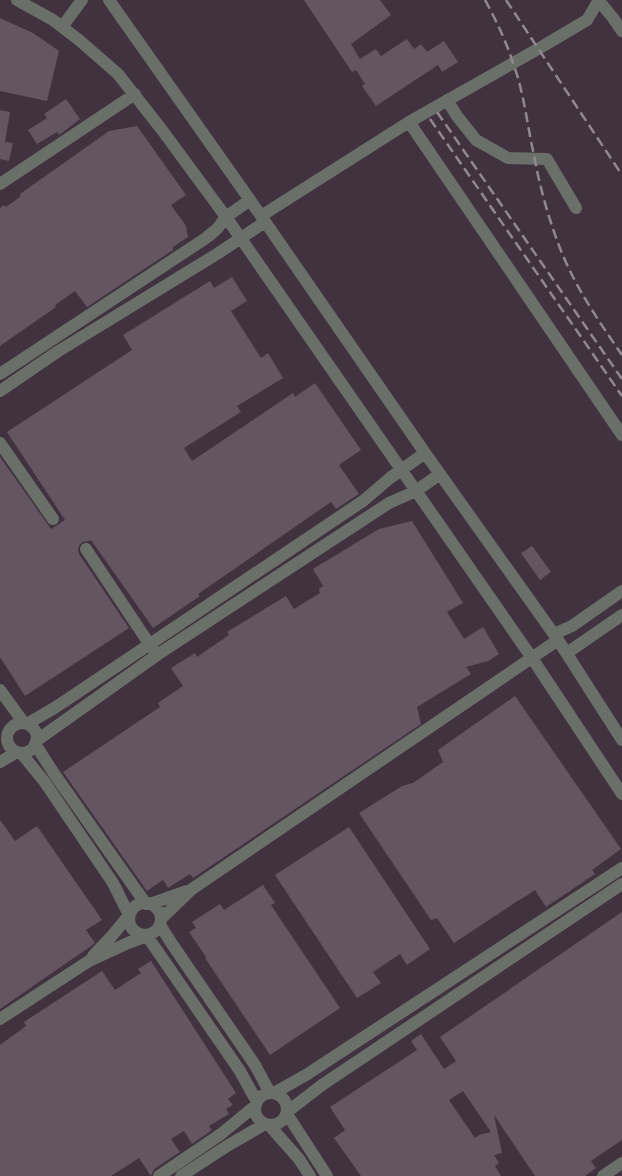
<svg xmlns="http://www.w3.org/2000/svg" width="622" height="1176" font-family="Barlow,sans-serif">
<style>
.built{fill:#41323f}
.building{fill:#635662;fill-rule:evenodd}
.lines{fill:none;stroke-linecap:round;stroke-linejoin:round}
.minor{stroke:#6b6f69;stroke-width:12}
.rail{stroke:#928891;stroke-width:2.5;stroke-dasharray:10 5;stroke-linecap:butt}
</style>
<rect width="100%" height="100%" fill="#342933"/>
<path class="built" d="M0,0H622V1176H0Z"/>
<path class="building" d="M304,0H380L391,15L351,44L360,59L376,49L381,56L407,39L414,49L421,44L427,52L444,41L458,62L442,72L438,65L376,106L362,86L365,84L356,70L352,72Z
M0,18L33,33L59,51L47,101L0,91Z
M66,99L80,119L59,135L57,132L37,144L28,130L47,118L44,114Z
M0,110L10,112L5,142L13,143L9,161L0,159Z
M137,126L186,195L171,205L186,226L188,237L173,247V250L87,307L75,291L55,305L56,307L0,346V208L4,205L6,207L20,197V194L109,131Z
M232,277L247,301L231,311L261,358L268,353L283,378L237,406L241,412L184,448L192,461L293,393L295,397L315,383L361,450L339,465L359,494L336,509L331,502L198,594L200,596L153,628L91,540L89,541L82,542L79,546L78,550L79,554L129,628L25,696L0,657V457L51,529L65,520L7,432L132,350L123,335L210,281L214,288Z
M412,521L463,603L447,612L464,639L483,627L499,654L488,661L466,667L471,674L417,707L421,724L193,878L190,874L168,888L163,880L147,891L63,772L160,707L158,703L183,686L171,668L195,653L197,657L229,635L227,632L286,596L294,609L320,593L319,589L323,586L313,569L379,529Z
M532,546L551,572L540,580L521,553Z
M515,696L621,849L592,870L595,874L546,907L535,890L523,898L519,900L454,943L437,918L431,920L359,813L402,786L413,783L443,762L438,750Z
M0,820L15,841L37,826L102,920L86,930L95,943L91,946L0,1009Z
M349,827L430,949L407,965L400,954L373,972L381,983L357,998L275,875Z
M263,885L275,903L271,905L340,1008L270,1055L205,958L206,957L189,932L196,928L192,922L220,904L224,910Z
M622,912V1140L591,1161L596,1168L585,1176H535L494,1115L502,1153L494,1155L499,1163L495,1166L501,1176H361L334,1138L345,1130L330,1107L417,1050L411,1041L421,1034L444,1069L456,1061L440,1037ZM463,1091L491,1132L479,1135L475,1138L449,1100Z
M151,961L236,1093L228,1099L233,1105L226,1109L229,1114L209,1126L212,1130L192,1144L184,1131L171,1139L180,1152L154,1169L151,1176L139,1158L111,1176H0V1045L26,1026L24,1022L102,971L115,990L141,973L138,969Z"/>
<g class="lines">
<path class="minor" d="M17,0L53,20L79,40L118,74L162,130L226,217L532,658L622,794
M109,0L250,200L425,453L558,640L622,740
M599,1L613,18L622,31
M62,27L82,0
M447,100L457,116L476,140L508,158L547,159L576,208
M409,122L622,435
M0,184L135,94
M261,216L409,122L538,49L587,20L599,0
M0,374L206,238L217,229L226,217L250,200
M0,391L57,352L217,254L265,222
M0,443L53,519
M86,549L154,651
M554,634L572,626L622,591
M567,653L622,615
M0,690L24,723
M7 738a15 15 0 1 1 30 0a15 15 0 1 1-30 0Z
M27,724L56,707L150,644L363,501L390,478L425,453
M36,741L157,655L389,503L416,491L440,474
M35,744L55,775L146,904
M21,753L44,781L113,883L129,915L111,937L93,956
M0,762L17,752
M129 919a16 16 0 1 1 32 0a16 16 0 1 1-32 0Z
M150,904L187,891
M161,919L192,889L558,640
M160,925L172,944L255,1065L270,1093
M0,1019L89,961L128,943L147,936L240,1071L257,1102
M255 1109a16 16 0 1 1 32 0a16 16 0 1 1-32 0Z
M274,1093L306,1075L622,868
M287,1112L322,1085L622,884
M287,1114L327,1176
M269,1125L299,1159L310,1176
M159,1176L221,1134L256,1105
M181,1176L227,1146L265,1124
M603,1176L622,1163"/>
<path class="rail" d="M485,0C496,20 506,41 513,63C524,92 527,125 534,155C539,184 548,216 558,243C573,284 598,320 622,355
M506,0L622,175
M437,112L622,379
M430,119L622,396"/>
</g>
</svg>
